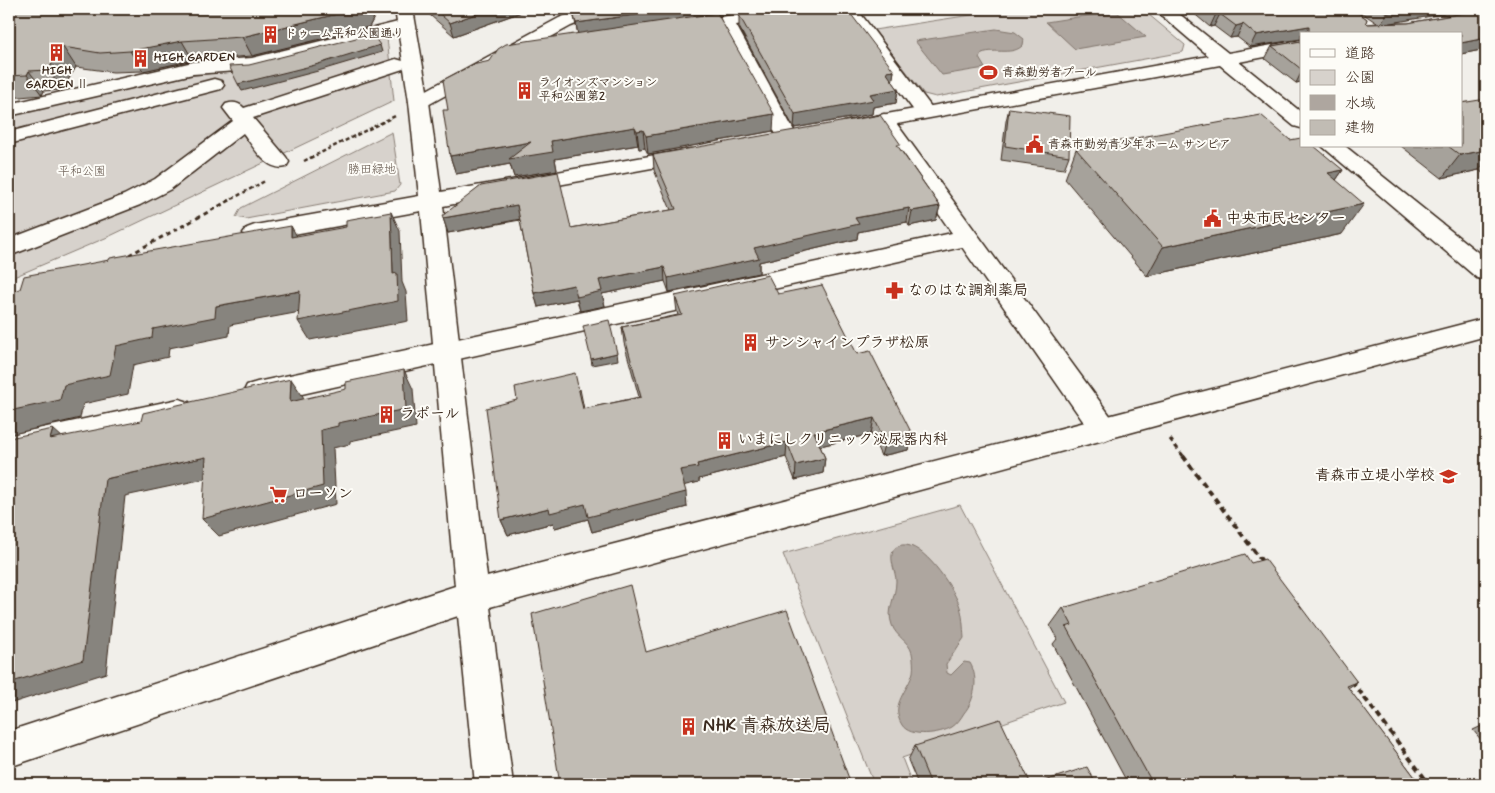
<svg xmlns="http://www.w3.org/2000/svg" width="1495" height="793" font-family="Mynerve,'Klee One',sans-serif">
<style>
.green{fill:#d7d2cc;stroke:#897e75}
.water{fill:#aea69f;stroke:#80746b}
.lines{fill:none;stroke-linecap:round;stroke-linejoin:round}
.pedestrian-casing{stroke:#3b2a1e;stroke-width:3}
.minor-casing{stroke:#3b2a1e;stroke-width:3}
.tertiary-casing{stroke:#3b2a1e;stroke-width:3}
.path-far2{stroke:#3b2a1e;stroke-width:2.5;stroke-dasharray:4 2.5;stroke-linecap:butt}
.path-far1{stroke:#3b2a1e;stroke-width:3;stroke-dasharray:4.5 4;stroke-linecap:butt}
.path{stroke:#3b2a1e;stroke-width:4;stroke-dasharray:6 4.5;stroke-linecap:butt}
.pedestrian{fill:#fdfcf7;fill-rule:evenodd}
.minor{fill:#fdfcf7;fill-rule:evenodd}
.tertiary{fill:#fdfcf7;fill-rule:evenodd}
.wall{fill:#a6a29b;stroke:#3b2a1e}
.shaded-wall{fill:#87847e;stroke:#3b2a1e}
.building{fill:#c1bcb4;stroke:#3b2a1e}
.labels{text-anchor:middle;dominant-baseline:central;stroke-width:4;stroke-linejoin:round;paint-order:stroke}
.far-poi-label{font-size:12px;font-weight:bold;fill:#3b2a1e;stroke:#fdfcf7;text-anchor:start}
.far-park-label{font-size:12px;fill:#62544a;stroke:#fdfcf7}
.poi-label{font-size:15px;font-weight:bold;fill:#3b2a1e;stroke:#fdfcf7;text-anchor:start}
.near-poi-label{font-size:18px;font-weight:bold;fill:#3b2a1e;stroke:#fdfcf7;text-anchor:start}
</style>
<rect width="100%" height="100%" fill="#f1efea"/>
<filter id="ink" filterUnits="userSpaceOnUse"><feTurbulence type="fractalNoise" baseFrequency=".02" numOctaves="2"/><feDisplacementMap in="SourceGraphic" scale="10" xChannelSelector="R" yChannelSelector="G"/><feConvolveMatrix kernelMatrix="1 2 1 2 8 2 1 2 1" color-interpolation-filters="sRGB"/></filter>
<g filter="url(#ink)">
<path class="green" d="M1010,9H1142L1185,45L1183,52L936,97L924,94L874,30Z
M375,36L387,38L394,101L110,236L9,279V116L188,76L268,67Z
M392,132L400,185L395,191L246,219L236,217L241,208Z
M960,505L1064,702L902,758L912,784H874L783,554Z"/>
<path class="water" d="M1116,11L1146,37L1075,49L1046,22Z
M996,29L1015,32L1024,39L1023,45C1013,56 996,48 982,53L979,58L985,68L942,75L915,41Z
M902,545C923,542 952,586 959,604C963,614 963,627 964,638L946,664L947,673L951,675L964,662L970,663C979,678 975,700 964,713C961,718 957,724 952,727C940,734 910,738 902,725C889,704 909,690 913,672C914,666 913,658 912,653C909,641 896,637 892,625C886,609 896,598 896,581C896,572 889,560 893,551C895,547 898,546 902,545Z"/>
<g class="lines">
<defs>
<path id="pedestrian" d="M396,59L403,61L405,65L403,69L253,118L286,157L289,162L286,167C266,172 254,147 243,133L171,189L140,205L9,256V239L124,195L155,179L233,121L223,108L226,104C233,102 238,102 244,108Z
M214,79L221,81L224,85L221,89L9,144V132Z"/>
<path id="minor" d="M582,9H606L603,13L571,26L426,106H412L409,102L412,98L559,18Z
M776,9H820L817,13L811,14L736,25L798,138L795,142L788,144L781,142L778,138L719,28L686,32L680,31L677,27L680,23L686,22Z
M839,9H857L932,108L935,112L932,116L925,118L918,116Z
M406,20L412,21L415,25L412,29L252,70L193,74L9,116V104L193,62L252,58Z
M884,114L891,116L1114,421L1118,429L1114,437L1104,441L1094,437L962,247L257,404L247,401L243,393L247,385L257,382L952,233L874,120L877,116Z
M179,399L189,402L193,410L189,418L9,459V435Z"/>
<path id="tertiary" d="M395,9H413L429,102L441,192L690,149L697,150L701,155L697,160L690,161L443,206L487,577L1486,318V336L490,607L513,784H475L458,616L9,767V731L455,586L421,211L255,241L247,238L243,233L247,228L255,225L419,196L409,102Z
M1154,9H1173L1228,53L1301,40V50L1239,62L1301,112V128L1294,126L1220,65L848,133L841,131L838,127L841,123L848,121L1209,56Z
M1322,146H1345L1486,259V280L1477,278Z"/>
</defs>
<use href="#pedestrian" class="pedestrian-casing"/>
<use href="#minor" class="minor-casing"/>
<use href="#tertiary" class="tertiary-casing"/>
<path class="path-far2" d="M304,161L395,116
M232,199L265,181"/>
<path class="path-far1" d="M129,255L234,198
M1170,439L1184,457"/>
<path class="path" d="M1183,456L1264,564
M1352,681L1429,784"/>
<use href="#pedestrian" class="pedestrian"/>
<use href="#minor" class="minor"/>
<use href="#tertiary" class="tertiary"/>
</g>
<path class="wall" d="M9,9H375L376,14L369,27L252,56L193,60L143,71L113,72L76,67L62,90L44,91L42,95L9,98Z
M423,9H530L454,36Z
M585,9H766L719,16L773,131L648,154L645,148L639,149L638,145L555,159L557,170L514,177L510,164L456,174L450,156L448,110L490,61L578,34L573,13Z
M1185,9H1353L1367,19L1366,22L1368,24L1377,23L1356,9H1471L1389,23H1408L1486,9V49L1461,54V34H1301V39L1250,47L1237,37L1230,38L1214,26L1210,27L1191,11L1188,12Z
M739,15L894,71L892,81L898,89L896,103L873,107L872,114L794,128L739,27Z
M1301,41V82L1296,83L1265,59L1272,46Z
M1486,99V176L1479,170L1442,178L1401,146H1461Z
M1009,108L1069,156L1064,169L1001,160L1006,121Z
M1290,140L1343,170L1336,180L1342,234L1147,276L1065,179L1076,149Z
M901,150L940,206L936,220L909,226L907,222L858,232L857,239L759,262V273L669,292L665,281L602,294L605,306L580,311L577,299L538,307L534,293L520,220L448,233L443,218L481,186L571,228L671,210L654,170L653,155Z
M778,294L857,354L912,434L908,450L881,456L871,434L820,446L825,458L823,473L795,480L786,457L699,479V482L684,485L687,507L592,532L588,519L555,528L553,523L508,535L501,520L580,389L584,409L639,397L624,343L622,327L678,315L677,312L675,296Z
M1251,563L1357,682L1348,688L1420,784H1128L1053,644L1057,639L1050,626L1063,608Z
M1486,724V746L1473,730Z
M915,746L1031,784H918L908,760Z"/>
<path class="shaded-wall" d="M358,9H375L376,14L369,27L252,56L242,37Z
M490,9H530L454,36L450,23Z
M571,9H578L571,11Z
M677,9H766L578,36L576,23Z
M1411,9H1471L1380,25L1387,13Z
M1216,14H1220L1214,26L1210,27Z
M1243,24L1237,37L1230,38L1236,26Z
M1309,26L1305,34H1301V39L1250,47L1256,35Z
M1486,38V49L1461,54V43Z
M182,41L193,60L143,71L130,51Z
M380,45L382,52L318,71L242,91L238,84Z
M63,47L76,67L62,90L48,70Z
M29,71L44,91L42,95L27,75Z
M894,71L892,84L886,72Z
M1301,73V82L1296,83Z
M898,89L896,103L873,107L872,114L794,128L795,114L870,94Z
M774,114L773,131L648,154L646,136Z
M635,127L638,145L555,159L557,170L514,177L510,164L456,174L450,156L531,142L551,141Z
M643,130L645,148L639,149L637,131Z
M1486,150V161L1479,170L1442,178L1460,155Z
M1343,170L1322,200L1328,173Z
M1364,204L1342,234L1147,276L1163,247Z
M517,205L521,219L448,233L443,218Z
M940,206L936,220L909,226L912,211Z
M909,208L907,222L858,232L857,239L759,262V273L669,292L668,278L754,248L855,218Z
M391,212L400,231L402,282L406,292L408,321L310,340L298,321L393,274Z
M291,226L302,245L291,237Z
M664,267L665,281L602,294L605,306L580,311L577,299L538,307L534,293Z
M300,291L311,310L230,325L229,336L169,348L168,357L133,365L128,394L83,404L80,418L9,435V411L64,385L116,346L153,329L216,306Z
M617,353L618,360L592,365L591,359Z
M404,370L413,389L416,427L350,441V444L333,448L336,504L219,536L202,519L321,430L338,423Z
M291,379L304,398L303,420L290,402Z
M874,418L871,434L812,448L814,432Z
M53,429L73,447L50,439Z
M912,434L908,450L881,456L885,441Z
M787,442L786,457L699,479V482L682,486L680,470L697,464Z
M206,457L223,475L125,496L106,673L9,704V683L105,479Z
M825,458L823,473L795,480L796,465Z
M686,492L687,507L592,532L588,519L555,528L553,523L508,535L501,520L549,508Z"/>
<path class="building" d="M9,9H358L242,37L182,41L130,51L100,53L63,47L48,70L29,71L27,75L9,76Z
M434,9H490L450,23Z
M585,9H677L576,23L573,13Z
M775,9H847L894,71L886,72L898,89L870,94L874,100L795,114L739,15Z
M1209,9H1353L1367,19L1366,22L1368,24L1408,23L1486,9V38L1461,43V34H1309V26L1256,35L1243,24L1236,26L1220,14H1216Z
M1381,9H1411L1387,13Z
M717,13L774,114L646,136L643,130L637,131L635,127L551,141L553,152L509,159L531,142L450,156L443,110H448L443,80L472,65L490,61L498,49L506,44Z
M372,34L380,45L315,65L238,84L229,66L249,65Z
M1301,41V69L1272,46Z
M1486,99V150L1460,155L1448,146H1461V103Z
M1009,108L1070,116L1069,156L1005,146Z
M880,115L901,145H897L940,206L912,211L909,208L855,218L859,224L754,248L759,258L668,278L664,267L599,280L602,291L577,297L574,285L534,293L517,205L443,218L442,216L481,186L558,172L571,228L676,209L653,155Z
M1261,115L1290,140L1301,138V146H1314L1343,170L1328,173L1364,204L1163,247L1076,149Z
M391,212L393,274L397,273L398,301L298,321L300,291L216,306L215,317L153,329L152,338L116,346L110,375L64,385L60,400L9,411V291L20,289L24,276L109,260L110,258L291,226V237L346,227V220Z
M768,275L778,294L822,285L857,354L870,351L912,434L885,441L874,418L814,432L825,458L796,465L787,442L697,464L698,467L680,470L686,492L588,517L585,504L550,513L549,508L501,520L486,408L517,400L515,387L575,373L583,409L641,397L622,327L682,315L675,296Z
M609,320L617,353L591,359L583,326Z
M404,370L406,409L338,423V426L321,430L323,486L202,519L206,457L105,479L83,660L9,683V438L53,429L50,439L141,421L143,413L264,385L291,379L290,402L346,389V382Z
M1245,554L1251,563L1265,559L1357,682L1347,686L1420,784H1153L1066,627L1072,625L1063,608Z
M630,585L646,652L787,610L851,784H560L532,614Z
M1000,719L1031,784H931L915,746Z
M1087,767L1096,784H1035Z"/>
</g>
<defs>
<symbol id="building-bare" viewBox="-9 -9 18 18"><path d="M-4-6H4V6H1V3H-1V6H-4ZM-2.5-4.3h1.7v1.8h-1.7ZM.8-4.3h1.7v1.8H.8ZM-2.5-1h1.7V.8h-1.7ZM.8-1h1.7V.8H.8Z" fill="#c8321e" stroke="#fdfcf7" stroke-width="2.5" paint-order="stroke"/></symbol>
<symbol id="stadium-bare" viewBox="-9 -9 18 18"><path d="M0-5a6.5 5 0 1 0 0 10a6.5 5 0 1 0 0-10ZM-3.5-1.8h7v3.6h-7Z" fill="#c8321e" stroke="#fdfcf7" stroke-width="2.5" paint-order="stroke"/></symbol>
<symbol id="civic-bare" viewBox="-9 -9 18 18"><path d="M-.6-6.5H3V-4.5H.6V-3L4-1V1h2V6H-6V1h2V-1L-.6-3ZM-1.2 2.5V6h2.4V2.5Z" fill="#c8321e" stroke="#fdfcf7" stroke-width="2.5" paint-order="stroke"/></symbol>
<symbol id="pharmacy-bare" viewBox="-9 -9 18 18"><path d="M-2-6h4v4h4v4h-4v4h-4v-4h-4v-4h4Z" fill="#c8321e" stroke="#fdfcf7" stroke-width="2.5" paint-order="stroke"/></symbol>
<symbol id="school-bare" viewBox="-9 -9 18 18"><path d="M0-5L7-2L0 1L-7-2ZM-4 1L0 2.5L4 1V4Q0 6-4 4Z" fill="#c8321e" stroke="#fdfcf7" stroke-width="2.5" paint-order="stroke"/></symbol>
<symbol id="supermarket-bare" viewBox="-9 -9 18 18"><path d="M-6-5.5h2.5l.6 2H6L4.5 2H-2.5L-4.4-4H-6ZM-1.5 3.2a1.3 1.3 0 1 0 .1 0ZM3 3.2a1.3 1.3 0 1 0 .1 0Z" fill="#c8321e" stroke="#fdfcf7" stroke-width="2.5" paint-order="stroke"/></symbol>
</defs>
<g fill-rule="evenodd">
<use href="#building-bare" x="258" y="22" width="25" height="25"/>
<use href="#building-bare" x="44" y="40" width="25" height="25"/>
<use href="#building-bare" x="128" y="46" width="25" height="25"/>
<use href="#stadium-bare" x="976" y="60" width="25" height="25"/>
<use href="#building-bare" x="512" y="78" width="25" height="25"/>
<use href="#civic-bare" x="1022" y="132" width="25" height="25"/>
<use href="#civic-bare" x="1200" y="206" width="25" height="25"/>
<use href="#pharmacy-bare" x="882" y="278" width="25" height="25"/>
<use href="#building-bare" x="738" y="330" width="25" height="25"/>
<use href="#building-bare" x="374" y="402" width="25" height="25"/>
<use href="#building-bare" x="712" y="428" width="25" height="25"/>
<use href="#school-bare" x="1436" y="464" width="25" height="25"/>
<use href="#supermarket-bare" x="266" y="482" width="25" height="25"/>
<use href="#building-bare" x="676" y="714" width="25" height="25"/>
</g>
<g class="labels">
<g class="far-poi-label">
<text x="285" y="34">ドゥーム平和公園通り</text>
<text x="154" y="58">HIGH GARDEN</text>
<text x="57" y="71" text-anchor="middle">HIGH<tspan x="57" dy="14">GARDEN Ⅱ</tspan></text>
<text x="1002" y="73">青森勤労者プール</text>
<text x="539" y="83">ライオンズマンション<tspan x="539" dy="14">平和公園第2</tspan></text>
<text x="1048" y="145">青森市勤労青少年ホーム サンピア</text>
</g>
<g class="far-park-label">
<text x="372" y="170">勝田緑地</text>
<text x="82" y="172">平和公園</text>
</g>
<g class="poi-label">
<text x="1226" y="219">中央市民センター</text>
<text x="908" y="291">なのはな調剤薬局</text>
<text x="765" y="343">サンシャインプラザ松原</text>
<text x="400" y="414">ラポール</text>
<text x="738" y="440">いまにしクリニック泌尿器内科</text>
<text x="1435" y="476" text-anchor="end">青森市立堤小学校</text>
<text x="293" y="494">ローソン</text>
</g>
<g class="near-poi-label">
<text x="703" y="726">NHK 青森放送局</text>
</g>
</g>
<rect width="1495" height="793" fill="none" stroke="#fdfcf7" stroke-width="30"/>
<rect x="15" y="15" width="1465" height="763" fill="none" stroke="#3b2a1e" stroke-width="2" filter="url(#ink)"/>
<rect x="1300" y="32" width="162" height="115" fill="#fdfcf7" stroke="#afa8a0"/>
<rect x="1310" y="49" width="25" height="8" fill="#fdfcf7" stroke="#afa8a0"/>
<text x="1345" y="58" font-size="15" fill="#3b2a1e">道路</text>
<rect x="1310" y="70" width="25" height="15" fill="#d7d2cc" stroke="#afa8a0"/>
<text x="1345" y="82" font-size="15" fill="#3b2a1e">公園</text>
<rect x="1310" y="95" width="25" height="15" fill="#aea69f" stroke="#afa8a0"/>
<text x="1345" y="108" font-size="15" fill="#3b2a1e">水域</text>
<rect x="1310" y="120" width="25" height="15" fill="#c1bcb4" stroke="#afa8a0"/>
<text x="1345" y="132" font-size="15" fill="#3b2a1e">建物</text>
</svg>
